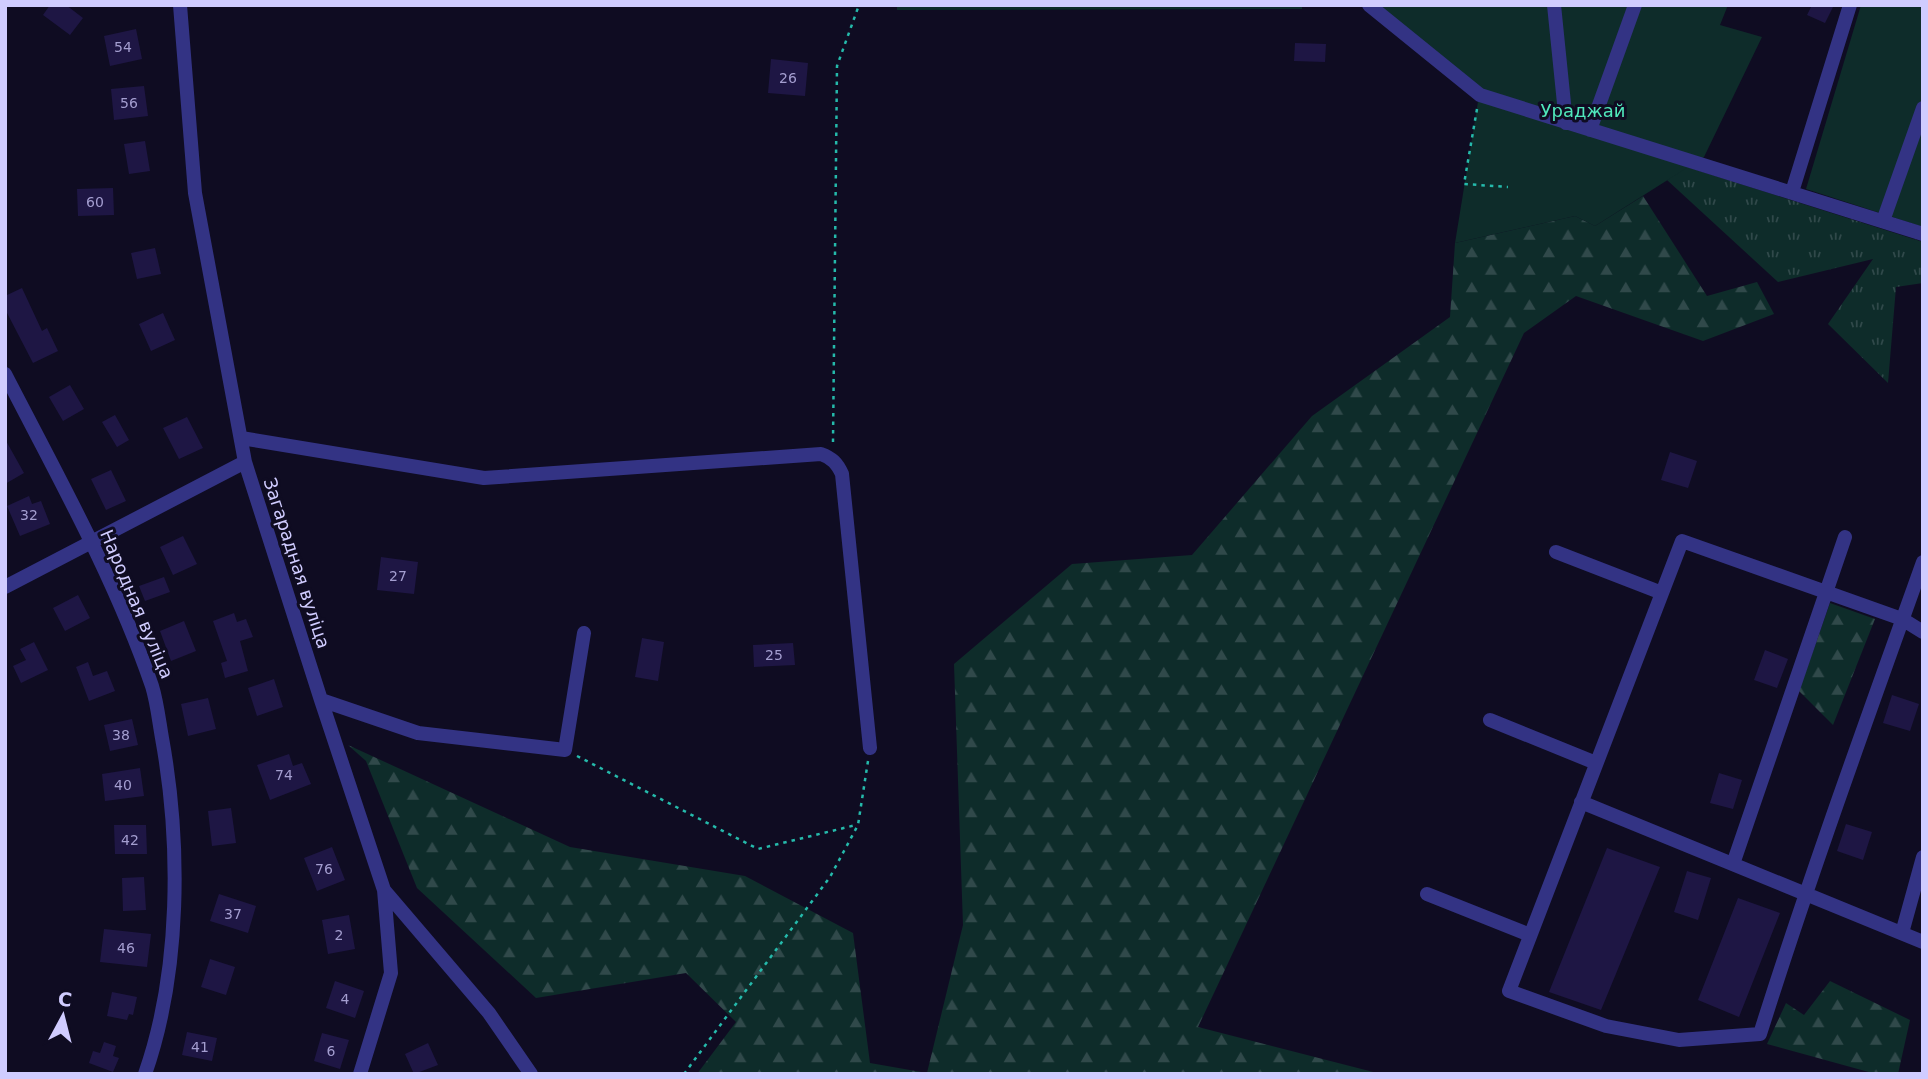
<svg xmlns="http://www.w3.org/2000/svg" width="1928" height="1079" font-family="'DejaVu Sans',sans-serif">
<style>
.grass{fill:url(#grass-tufts)}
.forest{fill:url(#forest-firs)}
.garden{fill:#0e2c2a}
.building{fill:#1e1644}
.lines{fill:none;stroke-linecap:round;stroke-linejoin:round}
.path{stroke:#25baab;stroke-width:2.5;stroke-dasharray:3.5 5;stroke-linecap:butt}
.minor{stroke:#333384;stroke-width:14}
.labels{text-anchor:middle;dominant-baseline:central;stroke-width:6;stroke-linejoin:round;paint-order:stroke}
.number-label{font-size:14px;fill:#a49ed0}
.park-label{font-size:18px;fill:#50e7bb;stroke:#0f0c22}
.street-label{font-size:18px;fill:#d0ccff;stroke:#0f0c22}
</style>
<defs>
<pattern id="grass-tufts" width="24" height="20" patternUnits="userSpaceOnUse" patternTransform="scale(1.75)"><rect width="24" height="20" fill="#0e2c2a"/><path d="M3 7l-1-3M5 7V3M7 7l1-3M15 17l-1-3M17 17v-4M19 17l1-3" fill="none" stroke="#30494a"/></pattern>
<pattern id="forest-firs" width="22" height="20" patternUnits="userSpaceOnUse" patternTransform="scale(1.75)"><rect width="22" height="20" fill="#0e2c2a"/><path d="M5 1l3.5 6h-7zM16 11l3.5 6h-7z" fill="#30494a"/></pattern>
</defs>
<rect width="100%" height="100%" fill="#0f0c22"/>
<path class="grass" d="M1687,167L1923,242V283L1896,287L1888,383L1828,324L1873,259L1778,282L1667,180Z"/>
<path class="forest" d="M1643,196L1707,296L1757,282L1774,314L1703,341L1576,296L1524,333L1198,1027L1381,1074H697L736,1022L686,973L536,998L417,888L366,761L348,745L570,847L745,876L853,933L870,1063L927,1073L963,925L954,664L1072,564L1192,555L1312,416L1450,317L1455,243L1575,216L1595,226Z
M1830,603L1875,619L1833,725L1799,691Z
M1830,981L1910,1020L1898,1074H1876L1767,1044L1786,1003L1804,1015Z"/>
<path class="garden" d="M897,5H1302V9L897,10Z
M1378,5H1728L1720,25L1762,37L1704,157L1595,226L1575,216L1455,243L1480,89Z
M1861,5H1923V227L1806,189Z"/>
<path class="building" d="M50,5H66L83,18L70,35L43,15Z
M1812,5H1834L1825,23L1807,15Z
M136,29L142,59L110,66L104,36Z
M1295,43L1326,44L1325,62L1294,61Z
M771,59L808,63L805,96L768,93Z
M144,86L148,116L114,120L111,89Z
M145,141L150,171L129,174L124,144Z
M113,188L114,215L78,216L77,189Z
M155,248L161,274L137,279L131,253Z
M22,288L42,331L47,328L58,351L33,363L5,309V296Z
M163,313L175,340L151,351L139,324Z
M70,385L84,409L63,421L49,397Z
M115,415L129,440L117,447L102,422Z
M187,417L203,448L179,459L163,428Z
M5,439L24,473L5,484Z
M1670,452L1697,461L1688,488L1661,480Z
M111,470L126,501L106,510L91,479Z
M29,496L32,504L41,501L50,524L20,536L7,506Z
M183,536L197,564L173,575L160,547Z
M381,557L418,562L414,594L377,590Z
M164,577L170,592L145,601L139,586Z
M78,595L90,618L65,631L53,608Z
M234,613L237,622L246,619L253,637L240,641L248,671L225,678L221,663L227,661L213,621Z
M184,621L196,651L171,661L160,631Z
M642,638L664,642L658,681L635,677Z
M34,642L48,670L21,683L13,666L26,660L20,649Z
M793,643L795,665L754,667L753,645Z
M1765,650L1788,659L1777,688L1754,680Z
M88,662L93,676L107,671L115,691L89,701L76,667Z
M274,679L283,707L257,716L248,688Z
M1892,695L1919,704L1910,731L1883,723Z
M208,698L216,729L188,736L181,704Z
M132,719L138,745L110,751L104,725Z
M289,754L293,766L302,763L311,784L270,800L257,765Z
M140,768L144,796L105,801L102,774Z
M1719,773L1742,780L1733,809L1710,803Z
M231,808L236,843L212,846L208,811Z
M1846,824L1872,832L1863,860L1837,851Z
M114,825H146L147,854H115Z
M332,847L345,880L317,891L304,858Z
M1607,848L1660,867L1601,1010L1549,992Z
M1687,871L1711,878L1698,920L1674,912Z
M144,877L146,910L123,911L122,878Z
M219,894L256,906L248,933L210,921Z
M1738,898L1780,913L1739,1017L1698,1000Z
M349,915L355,949L328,954L322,920Z
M104,929L151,934L147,967L100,962Z
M210,959L235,967L226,995L201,987Z
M335,981L364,991L355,1018L326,1008Z
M112,992L137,997L133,1015L129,1014L127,1020L107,1016Z
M187,1032L217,1038L212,1061L182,1055Z
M322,1033L349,1040L340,1069L314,1061Z
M104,1042L116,1046L113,1056L119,1058L113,1072L89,1063L93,1051L100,1053Z
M428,1043L438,1065L414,1074L405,1054Z"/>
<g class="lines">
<path class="path" d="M1477,109L1464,184L1508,187
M833,442L837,66L859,5
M577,756L758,849L856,825
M684,1074L830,877L858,825L868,761"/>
<path class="minor" d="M180,5L195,193L245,462L321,700L384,890L489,1013L531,1074
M1369,5L1480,95L1923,234
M1554,5L1566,123
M1590,130L1635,5
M1792,192L1850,5
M1883,221L1923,108
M5,374C57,475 115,578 152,686C157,702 159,721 162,738C181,843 181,971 145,1074
M241,438L484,478L821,454C832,458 837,463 842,474L870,748
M1556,552L1662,593
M1923,562C1867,719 1810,875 1760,1034L1679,1040L1606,1026L1509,991L1682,541L1902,619L1923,632
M5,587L245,462
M321,700L418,733L565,750L584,633
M1490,720L1596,763
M1581,802L1923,942
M1733,864L1845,537
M1427,894L1530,935
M1902,933L1923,857
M360,1074L391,973L384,890"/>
</g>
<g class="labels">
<g class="number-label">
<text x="123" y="47">54</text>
<text x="788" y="78">26</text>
<text x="129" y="103">56</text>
<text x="95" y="202">60</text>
<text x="29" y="515">32</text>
<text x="398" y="576">27</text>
<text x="774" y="655">25</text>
<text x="121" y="735">38</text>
<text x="284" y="775">74</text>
<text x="123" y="785">40</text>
<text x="130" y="840">42</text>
<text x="324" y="869">76</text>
<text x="233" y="914">37</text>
<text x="339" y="935">2</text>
<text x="126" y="948">46</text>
<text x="345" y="999">4</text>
<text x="200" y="1047">41</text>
<text x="331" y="1051">6</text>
</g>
<g class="park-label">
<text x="1583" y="110">Ураджай</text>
</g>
<g class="street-label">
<text transform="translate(297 563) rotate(72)">Загарадная вуліца</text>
<text transform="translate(137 604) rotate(67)">Народная вуліца</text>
</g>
</g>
<rect width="1928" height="1079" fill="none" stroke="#d0ccff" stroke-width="14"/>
<g transform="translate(63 1016) rotate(7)" stroke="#0f0c22" stroke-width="5" paint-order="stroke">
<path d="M0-5L12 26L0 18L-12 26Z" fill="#d0ccff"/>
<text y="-10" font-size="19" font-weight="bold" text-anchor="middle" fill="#d0ccff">С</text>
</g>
</svg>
